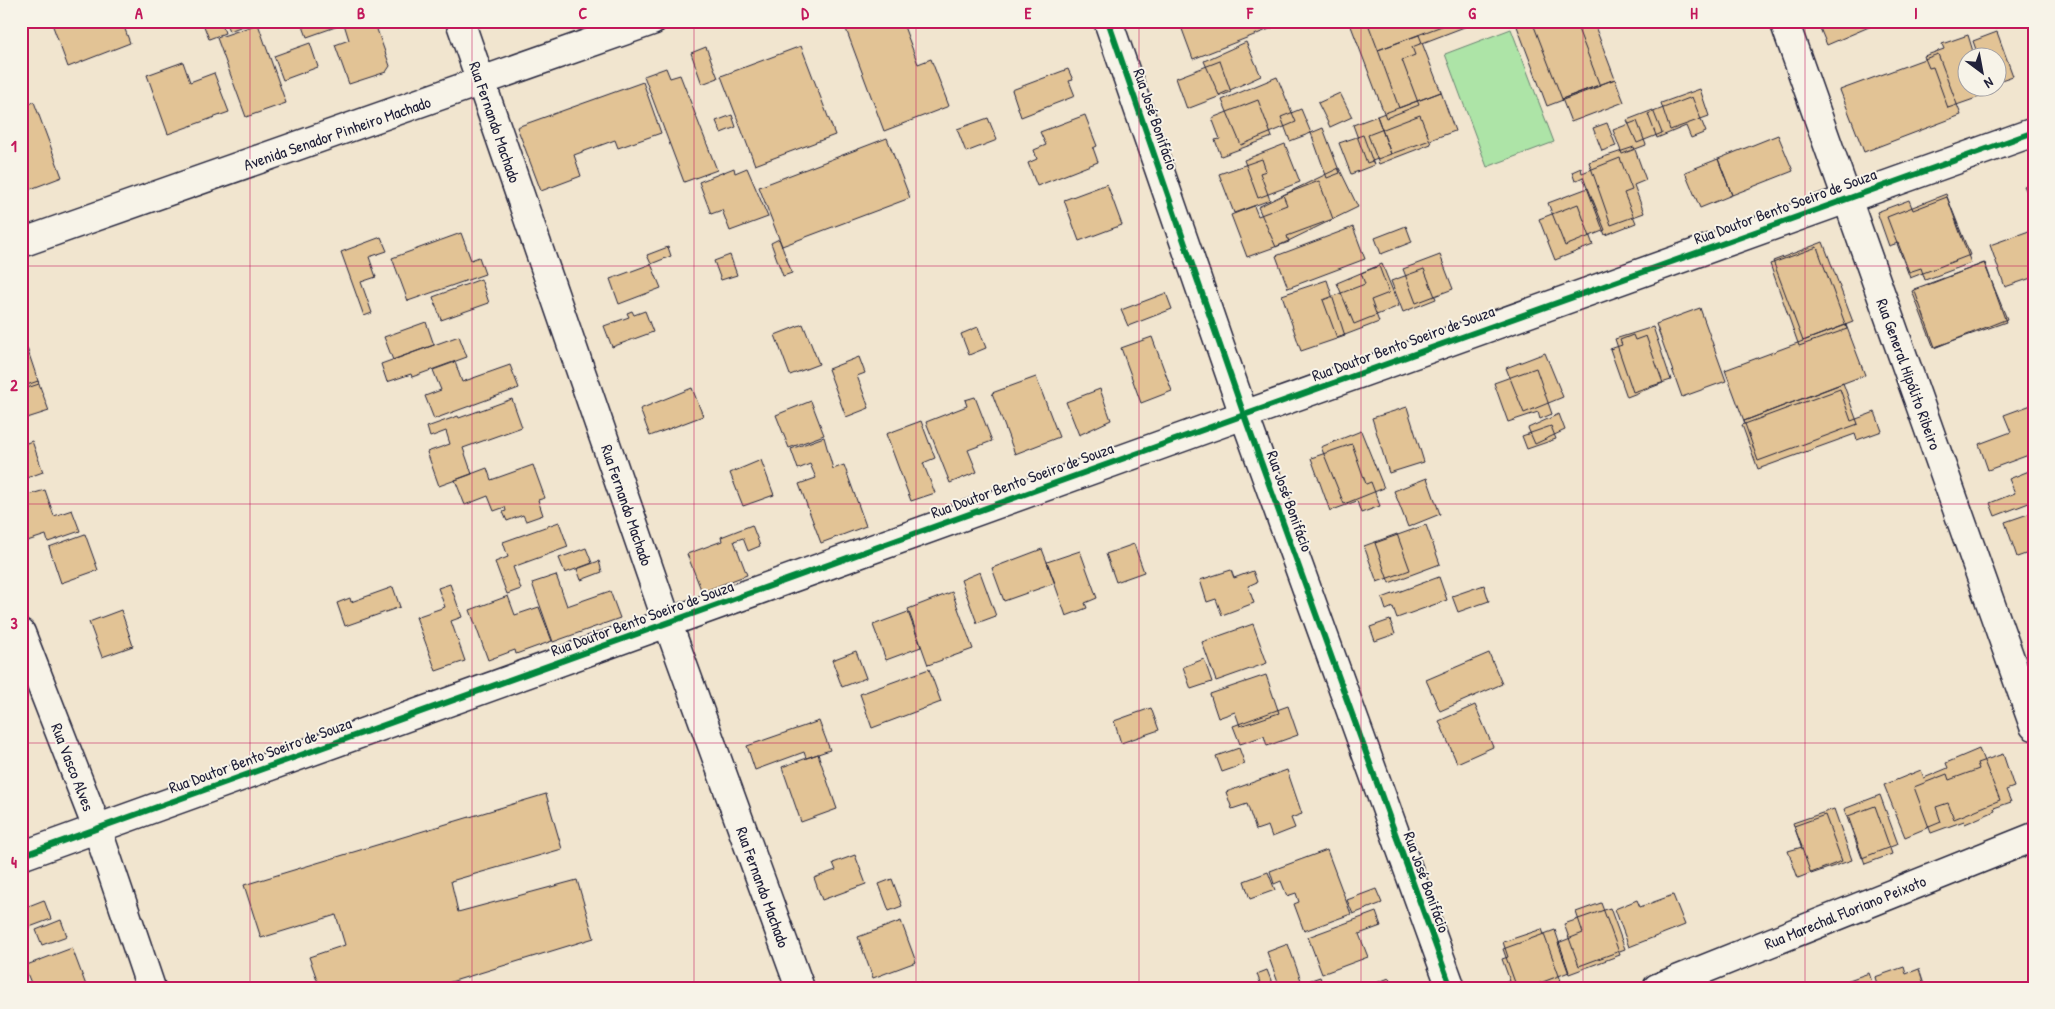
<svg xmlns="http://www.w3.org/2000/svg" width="2055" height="1009" font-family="'Patrick Hand',sans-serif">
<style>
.green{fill:#ade4a7;stroke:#688371}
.building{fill:#e2c395;stroke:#22223b}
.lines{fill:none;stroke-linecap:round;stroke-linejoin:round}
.street-casing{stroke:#22223b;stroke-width:31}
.secondary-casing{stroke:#22223b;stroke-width:31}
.street{stroke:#f7f3e8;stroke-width:28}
.secondary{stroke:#f7f3e8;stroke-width:28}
.cycleway-casing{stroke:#f7f3e8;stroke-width:9}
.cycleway{stroke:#00873e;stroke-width:6}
.grid{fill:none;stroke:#c2185b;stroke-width:1;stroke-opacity:0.55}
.labels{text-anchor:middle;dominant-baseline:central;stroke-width:4;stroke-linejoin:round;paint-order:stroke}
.street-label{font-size:16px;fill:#22223b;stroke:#f7f3e8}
.neatline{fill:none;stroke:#c2185b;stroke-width:2}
.grid-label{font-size:16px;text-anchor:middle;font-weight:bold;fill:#c2185b}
</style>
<rect width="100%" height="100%" fill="#f1e5cf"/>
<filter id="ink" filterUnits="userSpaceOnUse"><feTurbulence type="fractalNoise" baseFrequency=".02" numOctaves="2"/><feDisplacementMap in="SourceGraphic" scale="10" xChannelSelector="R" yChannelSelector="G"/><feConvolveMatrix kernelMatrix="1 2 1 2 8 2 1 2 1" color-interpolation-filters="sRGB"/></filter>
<g filter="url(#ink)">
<path class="green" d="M1511,29L1554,142L1487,167L1445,54Z"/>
<path class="building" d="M51,21H122L130,43L68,67Z
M202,21H221L225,33L209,39Z
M225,21H257L229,31Z
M301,21H374L390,66L386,72L349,84L335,45L349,40L344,24L307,37Z
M843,21H902L918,64L931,59L949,106L884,131Z
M1179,21H1270L1272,28L1193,59Z
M1349,21H1386L1387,24L1394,21H1480L1412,47L1415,55L1402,60L1419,105L1386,118Z
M1367,21H1455L1378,50Z
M1515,21H1575L1600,86L1547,106Z
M1532,21H1593L1615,79L1562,99Z
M1817,21H1883L1827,45Z
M258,24L286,103L246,117L217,38Z
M1997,32L2013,76L1998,81V58H1979L1973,41Z
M1419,35L1441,92L1399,108L1378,50Z
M1968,35L1975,58H1968V88H1986L1988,94L1948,108L1933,67L1929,68L1924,56L1944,49L1942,44Z
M1246,42L1261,76L1219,95L1204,61Z
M310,43L318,67L283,80L274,56Z
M801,46L835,135L755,165L721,76Z
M706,47L718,78L702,84L691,53Z
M1938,54L1961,115L1864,152L1840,90Z
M1220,61L1231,92L1187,109L1176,78Z
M183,62L190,82L214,73L229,112L168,134L147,75Z
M666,68L670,78L680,75L717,170L684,182L644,76Z
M1068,69L1073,80L1069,81L1075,96L1021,117L1012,90Z
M1277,77L1296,122L1241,145L1222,100Z
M1615,79L1624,102L1571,122L1562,99Z
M643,82L661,133L618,148L615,140L574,155L581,176L541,191L517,127Z
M1700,89L1709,116L1670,130L1661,103Z
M1441,92L1455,131L1391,154L1377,116Z
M1340,93L1352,117L1330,127L1318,103Z
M1692,97L1706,132L1691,138L1686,126L1657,138L1648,114Z
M1258,100L1272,137L1221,156L1215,140L1220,139L1212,118Z
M34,102L62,177L28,190L21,171V107Z
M1301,109L1311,133L1290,141L1281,117Z
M1653,110L1662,133L1637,143L1627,120Z
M732,115L736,127L721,133L716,121Z
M1085,115L1097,146L1093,148L1098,162L1037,186L1028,163L1037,159L1034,150L1046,145L1040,132Z
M1420,115L1431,144L1379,164L1368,135Z
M1377,116L1391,154L1367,163L1353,125Z
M988,118L997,140L966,152L957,129Z
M1637,121L1646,145L1622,154L1613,130Z
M1607,123L1616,146L1602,151L1593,128Z
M1323,128L1340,173L1327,178L1311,133Z
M1363,135L1374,165L1351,174L1339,143Z
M1778,135L1793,171L1732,195L1718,159Z
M887,138L910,198L782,246L759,187Z
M1285,144L1300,182L1258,198L1244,160Z
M1634,147L1646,180L1634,185L1644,213L1611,225L1589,162Z
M1620,158L1632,190L1624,193L1636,223L1605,235L1583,177L1575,181L1572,172L1581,168L1582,173Z
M1262,159L1266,171L1260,173L1270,200L1234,213L1219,174Z
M1718,159L1732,195L1700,208L1685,172Z
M734,168L735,173L747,168L768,217L730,231L722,210L711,214L699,182Z
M1339,168L1358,207L1276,247L1258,207Z
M1319,181L1333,219L1287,236L1289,242L1247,257L1231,215L1254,206L1258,216L1287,205L1283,195Z
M2034,182V206L2024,186Z
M1107,184L1122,225L1079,241L1064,200Z
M1588,188L1605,230L1565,246L1548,203Z
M1946,194L1970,255L1910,278L1887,217Z
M1947,197L1971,263L1925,280L1921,268L1909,272L1898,243L1889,246L1877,212L1909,200L1913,210Z
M1578,204L1593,245L1555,260L1539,219Z
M1406,226L1412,242L1381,254L1375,238Z
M1353,227L1365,259L1288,288L1276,256Z
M2029,231L2034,244V277L2005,287L1990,245Z
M461,233L471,260L479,257L485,274L408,301L392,258Z
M381,237L387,251L369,257L376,277L361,282L372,313L364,316L341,252Z
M779,239L792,273L783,276L771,243Z
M1823,242L1853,322L1803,341L1773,261Z
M668,247L671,256L651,264L647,255Z
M1817,247L1847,329L1799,346L1770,264Z
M730,255L737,275L721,280L714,261Z
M1440,255L1453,289L1416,303L1403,269Z
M1984,263L2007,319L1934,348L1912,291Z
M1985,263L2006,322L1935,347L1914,289Z
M651,264L661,288L619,304L610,279Z
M1382,264L1399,306L1354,324L1337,283Z
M1379,266L1389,293L1371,300L1379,322L1337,338L1323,300L1365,284L1361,273Z
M1424,269L1436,299L1403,312L1391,281Z
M481,279L489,303L441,320L433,297Z
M1327,280L1345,336L1301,351L1282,295Z
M1166,293L1172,309L1128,326L1121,310Z
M1700,308L1726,381L1682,397L1656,324Z
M632,311L634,315L645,311L653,332L612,347L604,326L629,317L627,313Z
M426,322L434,345L393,360L384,337Z
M803,324L819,364L790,375L775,335Z
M1846,325L1865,375L1744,421L1725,370Z
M978,327L986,348L969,355L961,334Z
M1653,327L1671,380L1633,392L1615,339Z
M1633,335L1635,340L1646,336L1663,383L1627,397L1610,349L1622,345L1620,340Z
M459,336L467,357L412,377L411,374L387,382L381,364Z
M1152,337L1172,391L1141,403L1121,348Z
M27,348L39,384L21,390V350Z
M1545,353L1563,397L1524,413L1506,368Z
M859,357L865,373L857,376L869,408L846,417L828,369Z
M455,362L462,382L510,365L519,388L434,419L425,396L441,390L433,370Z
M1536,368L1552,414L1540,419L1538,412L1508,422L1494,383Z
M1036,377L1059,437L1015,454L992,393Z
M38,381L49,411L21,420V387Z
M1843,383L1858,424L1758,461L1744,421Z
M692,388L703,416L650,436L640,409Z
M1100,389L1111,420L1079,435L1066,402Z
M1840,389L1851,421L1875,412L1882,431L1857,440L1855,434L1758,469L1742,425Z
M975,397L992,441L968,450L977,472L950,483L926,422L967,406L965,400Z
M512,399L522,427L463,448L472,474L439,486L427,452L450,444L446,431L430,437L427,427L458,416L459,418Z
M811,401L824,435L789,448L776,415Z
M2034,404V453L1988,470L1979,444L2011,432L2004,415Z
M1407,407L1424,462L1389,473L1372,418Z
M1559,414L1565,430L1535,444L1528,428Z
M921,421L935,458L923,463L935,493L911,501L886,434Z
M1551,426L1556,439L1527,449L1522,436Z
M1361,431L1384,488L1344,504L1321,447Z
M824,437L833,469L844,465L866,526L821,543L799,484L816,478L810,464L798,469L791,449Z
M32,441L43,472L21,480V454L27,452L24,444Z
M1352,444L1366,484L1371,482L1380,506L1361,513L1357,501L1330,511L1311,458Z
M761,460L774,495L743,506L730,473Z
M533,465L545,498L538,500L543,515L526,521L523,515L507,521L503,512L506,511L505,507L494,511L488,496L465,505L455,480L487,468L491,480Z
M2034,469V501L1995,516L1990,503L2015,493L2009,479Z
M1427,478L1440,514L1408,527L1394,491Z
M45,490L54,516L72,510L80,531L48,542L46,535L21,543V497Z
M2034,512V551L2017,557L2005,522Z
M559,522L568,547L513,567L521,589L507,594L495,562L508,557L503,542Z
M752,525L760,546L748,551L743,538L734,541L747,575L702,592L687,554L722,541L721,537Z
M1426,525L1440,564L1389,583L1375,543Z
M85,534L98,570L61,583L49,547Z
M1397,534L1410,570L1377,582L1364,546Z
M1134,544L1144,572L1116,582L1106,554Z
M586,548L592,563L565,573L559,558Z
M1042,549L1055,583L1004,601L992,568Z
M1080,551L1097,598L1085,603L1087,608L1066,616L1047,562Z
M599,561L602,572L581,580L577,569Z
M1231,570L1234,578L1253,571L1257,582L1248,586L1254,603L1222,615L1216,599L1207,602L1200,580Z
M980,572L996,616L977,623L961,580Z
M556,575L567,606L610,591L620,618L553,642L532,583Z
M1439,577L1447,600L1397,618L1393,607L1386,610L1382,598Z
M450,584L462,617L451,621L465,661L436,671L416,617L445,607L438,588Z
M1484,585L1489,601L1458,612L1452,596Z
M393,587L400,607L345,626L337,603L350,598L351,602Z
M952,592L973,649L928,665L908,609Z
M508,596L515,615L539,607L552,641L516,654L515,650L488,660L470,610Z
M121,610L133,646L102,657L89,622Z
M908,612L921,647L886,660L873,625Z
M1390,620L1395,634L1375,641L1370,627Z
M1253,624L1267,663L1216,681L1202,642Z
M856,651L866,678L842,687L832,660Z
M1489,653L1502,684L1440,711L1426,680Z
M1204,659L1212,682L1191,689L1183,667Z
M929,669L941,702L872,728L860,694Z
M1266,675L1279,713L1240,726L1235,712L1218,718L1210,694Z
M1475,705L1493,747L1457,763L1439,721Z
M1288,706L1298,735L1267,746L1264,736L1240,744L1233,726Z
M1151,708L1159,730L1121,743L1114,721Z
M819,721L830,750L806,758L804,752L755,770L747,746Z
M1239,748L1245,764L1222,772L1216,756Z
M1979,749L2000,800L1954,819L1948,803L1936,807L1941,822L1905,837L1884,785L1921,770L1924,778L1948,768L1946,763Z
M818,754L837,809L801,822L782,767Z
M2003,754L2014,787L2006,790L2011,802L1994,808L1995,811L1965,824L1964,821L1931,833L1914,787L1947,774L1949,780L1979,769L1977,763Z
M1287,770L1302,814L1291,818L1295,828L1272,837L1268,826L1256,830L1247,804L1232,809L1226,792Z
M546,794L562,849L451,881L458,912L577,880L594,938L431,988H320L309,957L345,945L336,915L261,938L244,885Z
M1880,795L1898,844L1862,858L1844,809Z
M1875,806L1892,854L1865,864L1848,816Z
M1834,809L1852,860L1811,874L1793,823Z
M1825,815L1842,861L1798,878L1788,851L1802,847L1794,826Z
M1327,850L1351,914L1304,931L1294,904L1299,902L1296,893L1287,896L1281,881L1274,884L1270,871Z
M855,855L866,884L822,900L814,878L836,870L833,863Z
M1268,872L1275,890L1250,899L1244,881Z
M892,879L902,906L889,911L879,884Z
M1376,889L1382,903L1353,914L1347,900Z
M1673,895L1685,925L1629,947L1615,909L1637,900L1640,907Z
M44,900L51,919L27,928L21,909Z
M1601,903L1620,955L1569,974L1558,943L1583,933L1576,912Z
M1610,908L1625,949L1579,966L1564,924Z
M1376,912L1381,926L1359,934L1368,957L1322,974L1308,937Z
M61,920L67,936L42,945L36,930Z
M901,921L916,962L873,978L858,937Z
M1542,929L1561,981L1543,988H1505L1503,983L1510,981L1502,959L1508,957L1503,942Z
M1555,930L1569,972L1527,988H1517L1503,949Z
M1288,944L1302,983L1290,988H1280L1267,952Z
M72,948L87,988H33L24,966Z
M1904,967L1906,974L1919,969L1925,988H1878L1875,977Z
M1267,970L1274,988H1262L1257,974Z
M1869,973L1874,988H1826Z
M1320,977L1324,988H1304L1302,983Z
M1389,978L1392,988H1363Z
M922,982L924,988H907Z"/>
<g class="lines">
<defs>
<path id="street" d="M460,21L668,624L800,988
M1108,21L1244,415L1451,988
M21,633L97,828L151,988
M21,856L1244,415L2034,132
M1657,988L2034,837"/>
<path id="secondary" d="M1784,21L2034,726
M21,243L652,21"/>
</defs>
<use href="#street" class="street-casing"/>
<use href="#secondary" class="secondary-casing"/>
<use href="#street" class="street"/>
<use href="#secondary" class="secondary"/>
<defs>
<path id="cycleway" d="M1108,21L1244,415L1451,988
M21,856L1244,415L2034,132"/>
</defs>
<use href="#cycleway" class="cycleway-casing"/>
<use href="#cycleway" class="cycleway"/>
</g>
</g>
<path class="grid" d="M250,21V988M472,21V988M694,21V988M916,21V988M1139,21V988M1361,21V988M1583,21V988M1805,21V988M21,266H2034M21,504H2034M21,743H2034"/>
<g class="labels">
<g class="street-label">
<text transform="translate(1156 119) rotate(71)">Rua José Bonifácio</text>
<text transform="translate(495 122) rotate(71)">Rua Fernando Machado</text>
<text transform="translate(337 133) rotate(-19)">Avenida Senador Pinheiro Machado</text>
<text transform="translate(1785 206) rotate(-20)">Rua Doutor Bento Soeiro de Souza</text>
<text transform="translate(1403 343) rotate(-20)">Rua Doutor Bento Soeiro de Souza</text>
<text transform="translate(1909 374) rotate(70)">Rua General Hipólito Ribeiro</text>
<text transform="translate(1022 480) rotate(-20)">Rua Doutor Bento Soeiro de Souza</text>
<text transform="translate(1290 501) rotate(70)">Rua José Bonifácio</text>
<text transform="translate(627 505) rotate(71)">Rua Fernando Machado</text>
<text transform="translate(642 618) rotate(-20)">Rua Doutor Bento Soeiro de Souza</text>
<text transform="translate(260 755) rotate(-20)">Rua Doutor Bento Soeiro de Souza</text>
<text transform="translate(73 767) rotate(69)">Rua Vasco Alves</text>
<text transform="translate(1427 882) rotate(70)">Rua José Bonifácio</text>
<text transform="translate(763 887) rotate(70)">Rua Fernando Machado</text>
<text transform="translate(1845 912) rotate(-22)">Rua Marechal Floriano Peixoto</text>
</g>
</g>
<rect width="2055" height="1009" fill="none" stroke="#f7f3e8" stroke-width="55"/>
<g transform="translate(1982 72) rotate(148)"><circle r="24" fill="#f7f3e8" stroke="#a29fa3"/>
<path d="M0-4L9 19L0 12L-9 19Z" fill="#22223b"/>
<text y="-8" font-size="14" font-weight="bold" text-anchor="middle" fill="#22223b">N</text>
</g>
<rect x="28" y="28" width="2000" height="954" class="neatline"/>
<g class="grid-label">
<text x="139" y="19">A</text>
<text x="361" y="19">B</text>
<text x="583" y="19">C</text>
<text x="805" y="19">D</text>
<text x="1028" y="19">E</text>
<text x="1250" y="19">F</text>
<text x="1472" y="19">G</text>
<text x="1694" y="19">H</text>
<text x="1916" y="19">I</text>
<text x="14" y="152">1</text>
<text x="14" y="391">2</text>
<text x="14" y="629">3</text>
<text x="14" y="868">4</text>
</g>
</svg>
